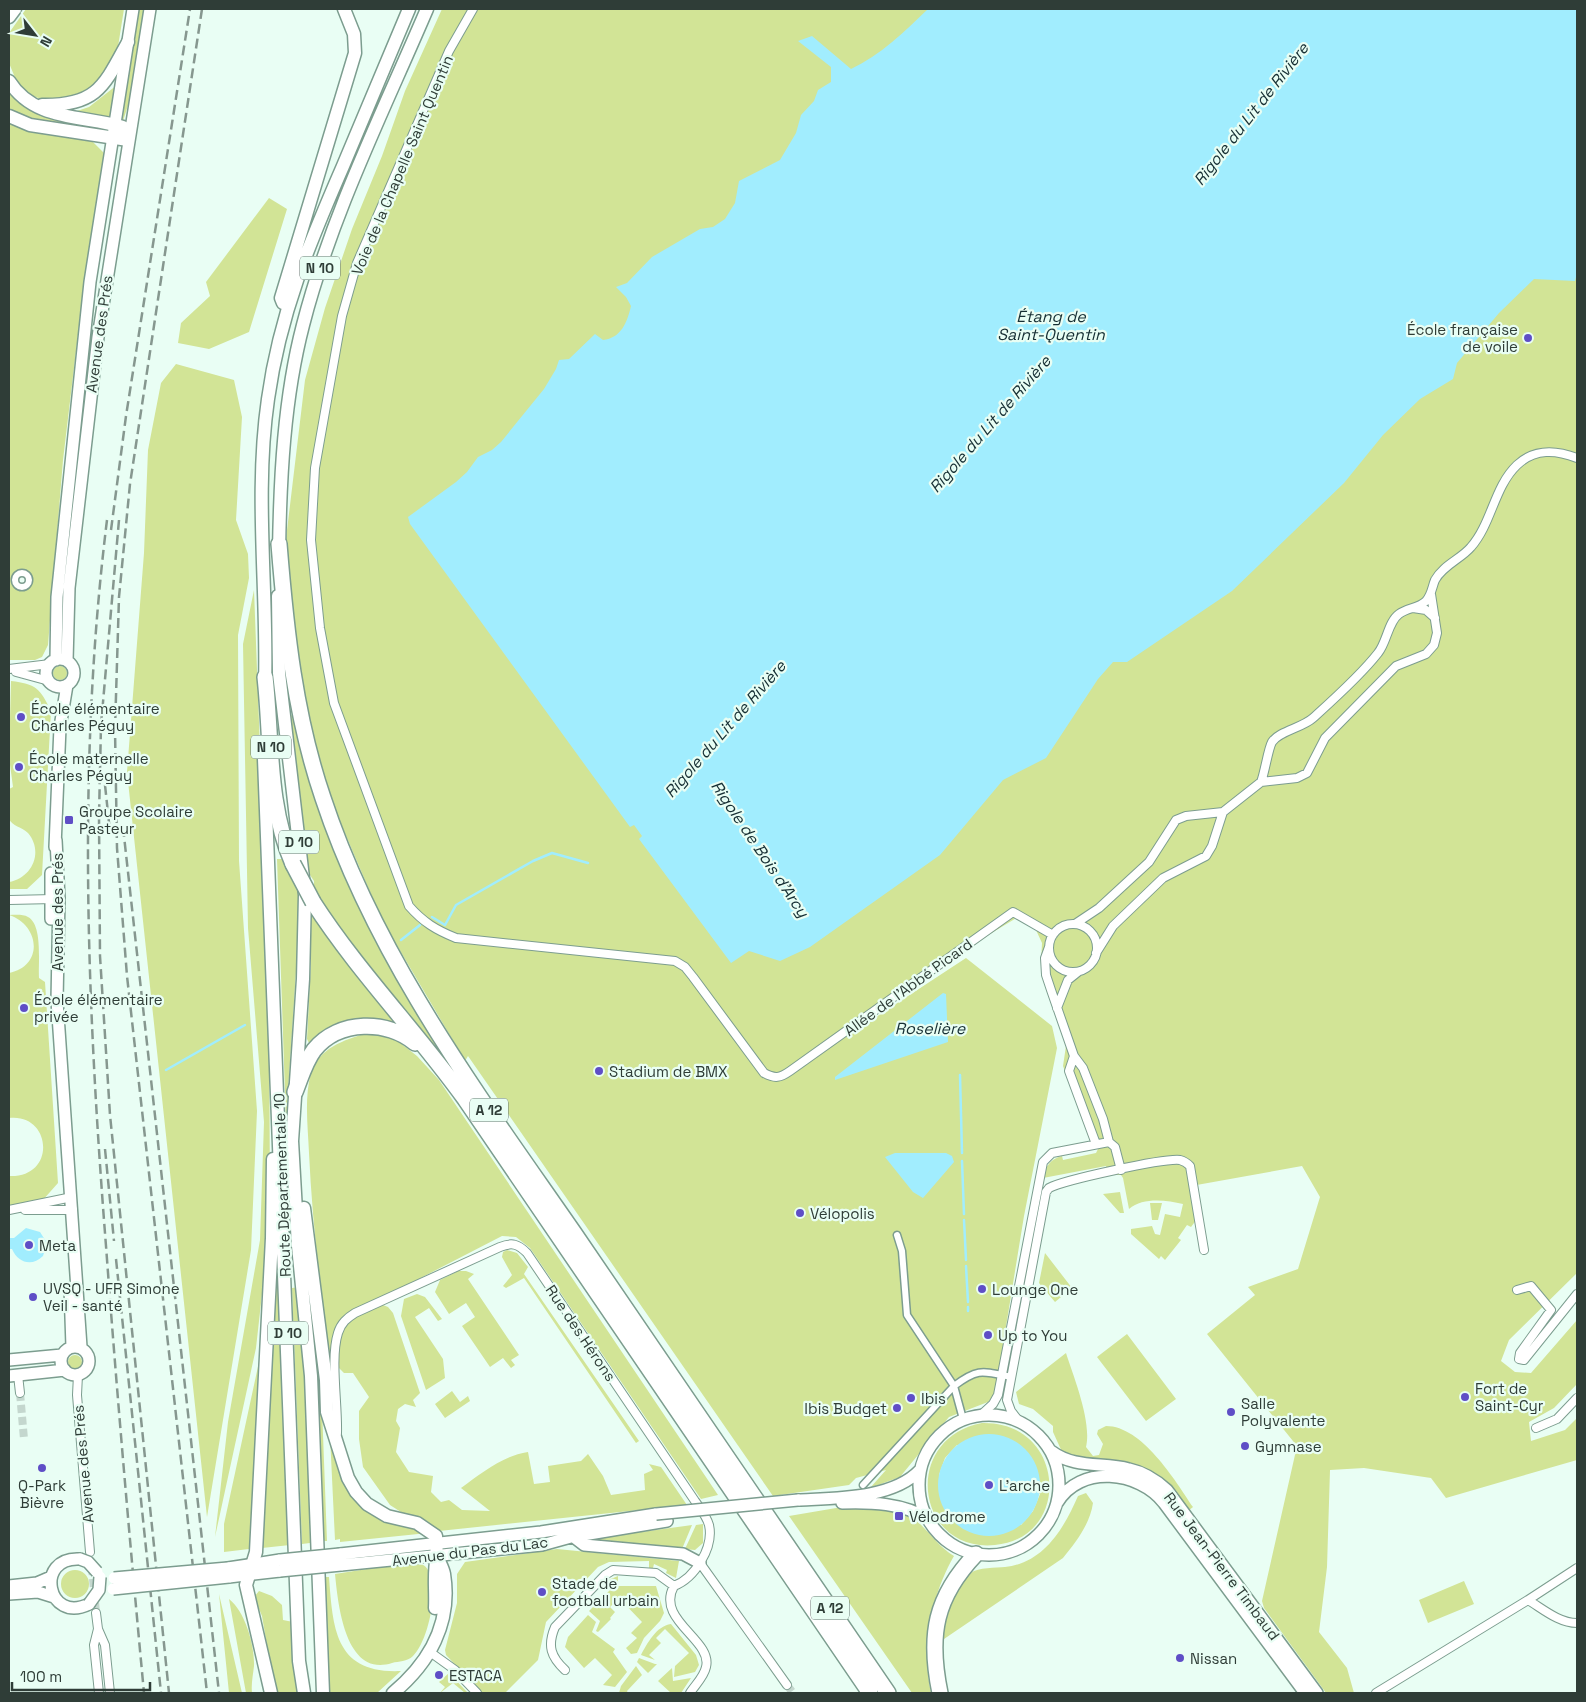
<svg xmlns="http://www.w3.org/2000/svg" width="1586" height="1702" font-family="'Space Grotesk',sans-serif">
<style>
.green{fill:#d2e496;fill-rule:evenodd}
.water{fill:#a1edfe}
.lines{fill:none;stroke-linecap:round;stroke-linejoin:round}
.stream{stroke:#a1edfe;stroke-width:2.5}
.minor-tunnel{stroke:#c4d7ce;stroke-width:8;stroke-dasharray:8 4;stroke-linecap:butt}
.pedestrian-casing{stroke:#7c9d8f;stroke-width:9}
.minor-casing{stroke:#7c9d8f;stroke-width:10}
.secondary-casing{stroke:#7c9d8f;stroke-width:14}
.primary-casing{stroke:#7c9d8f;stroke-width:15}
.motorway-casing{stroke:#7c9d8f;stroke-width:18}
.pedestrian{stroke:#fff;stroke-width:6}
.minor{stroke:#fff;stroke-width:8}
.secondary{stroke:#fff;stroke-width:11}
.primary{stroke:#fff;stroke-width:12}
.motorway{stroke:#fff;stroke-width:15}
.rail{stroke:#86978f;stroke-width:2.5;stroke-dasharray:10 5;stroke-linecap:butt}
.secondary-bridge-casing{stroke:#7c9d8f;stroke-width:14;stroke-linecap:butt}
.motorway-bridge-casing{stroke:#7c9d8f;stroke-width:18;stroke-linecap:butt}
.secondary-bridge{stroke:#fff;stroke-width:11}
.motorway-bridge{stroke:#fff;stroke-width:15}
.poi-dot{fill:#5f4ec6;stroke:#e9fef4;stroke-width:2}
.labels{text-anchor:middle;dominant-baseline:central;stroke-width:4.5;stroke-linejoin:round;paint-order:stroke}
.shield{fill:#e9fef4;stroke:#677770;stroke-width:1}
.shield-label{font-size:14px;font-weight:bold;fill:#2f3d37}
.street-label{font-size:15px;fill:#2f3d37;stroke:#e9fef4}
.poi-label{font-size:15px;fill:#2f3d37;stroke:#e9fef4;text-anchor:start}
.water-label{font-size:16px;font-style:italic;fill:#162f34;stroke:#e9fef4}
</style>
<rect width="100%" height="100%" fill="#e9fef4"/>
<path class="green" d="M26,9H124L117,53L105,78L74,100L45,101L31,95L18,85L9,63V33Z
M139,9H146L131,96L123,121L121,120Z
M442,9H1577V1273L1509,1340L1501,1361L1515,1372L1531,1373L1577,1320V1384L1554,1408L1529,1422L1531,1441L1565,1430L1577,1418V1460L1446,1498L1431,1478L1364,1468L1330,1470L1327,1567L1319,1632L1347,1668L1354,1693H1326L1264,1608L1262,1601L1297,1446L1207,1334L1255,1295L1248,1287L1298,1269L1320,1197L1302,1166L1191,1186L1197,1219L1191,1227L1187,1225L1178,1238L1181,1240L1165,1260L1161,1256L1159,1259L1131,1234V1229L1152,1226L1155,1234L1160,1235L1165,1214L1180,1217L1183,1204C1166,1200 1143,1197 1129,1209L1123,1178L1121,1175H1115L1112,1168L1107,1170L1106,1166L1043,1178C1045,1166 1051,1159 1062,1156L1063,1160L1096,1153L1098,1149H1094L1063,1066L1066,1046L1047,992L1041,963L1042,943L1036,930L1018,917L990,934L841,1040L966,958L1052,1026L1057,1048L1024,1216L995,1394L988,1402L949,1417L900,1477L870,1488L886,1470L856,1478L849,1485L773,1496L468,1056L465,1061L382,920L303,735L279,597L305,380L325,308L352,229L382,156L405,91Z
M117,85L109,120L74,112L89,107Z
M9,92C35,119 70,121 106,127L109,132L34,121L9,112Z
M9,121L91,140L104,153L84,284L63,460L48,645L42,657L35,660H9ZM21,572L27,573L29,581L23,588H20L15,581Z
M269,198L287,209L249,332L209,349L178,343L181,323L210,296L206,282Z
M176,364L234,380L242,417L236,520L248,554L249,578L238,635L239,861L257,1111L251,1250L207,1517L127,772L144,553L148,450L161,383Z
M254,590L269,987L270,1209L268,1240L256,1348L215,1537L228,1422L260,1240L264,1122L248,928L243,644Z
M53 673a7 7 0 1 1 14 0a7 7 0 1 1-14 0Z
M11,681C36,684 40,688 51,711L42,875L27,889H9V882C32,878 44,852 28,833C22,827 12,826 9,819V789L13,787L9,757Z
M293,714L308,776L325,825L348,880L456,1075L334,925L314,895V881L308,872L291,716Z
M277,859H284L301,897L286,1122Z
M311,914L403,1025L386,1023L310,1045L307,1039L311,963Z
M9,915C15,915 23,914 28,917C43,925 38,963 39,978L45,982L58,1183L42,1201L9,1207V1176C57,1178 52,1113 9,1118V973C44,966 40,925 9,915Z
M367,1033L394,1038L417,1056L439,1080L718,1495L701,1499L530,1248L516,1237L502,1236L345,1317C323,1344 333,1383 335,1415C326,1328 313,1241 309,1153C308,1128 304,1098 311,1073C319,1048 344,1040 367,1033Z
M1120,1192L1124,1213H1120L1103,1194Z
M1150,1203H1162L1158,1220H1152Z
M276,1225L290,1545L262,1548Z
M507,1250L517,1253L528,1267L524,1274L639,1441L636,1443L524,1278L506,1288L503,1286L512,1275L502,1257L503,1252Z
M1045,1253L1072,1288L1055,1302L1039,1283Z
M458,1271H466L474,1274L468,1279L519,1355L511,1360L515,1365L511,1368L503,1358L490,1367L462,1326L475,1317L466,1303L449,1314L435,1292L440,1280Z
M299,1287L308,1424L310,1543L302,1544L292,1288Z
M417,1294L425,1297L442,1319L438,1321L429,1308L415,1317L443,1359L445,1378L426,1390L401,1316L404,1299Z
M311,1305L315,1316L322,1408L327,1541H321L317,1383Z
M383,1305L388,1307L393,1313L420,1393L413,1400L416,1407L405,1404L398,1409L396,1421L400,1428L396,1452L409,1472L433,1476L431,1492L441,1502L449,1500L462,1510L490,1511L461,1488C482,1473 502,1456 528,1452L534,1484L550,1482L548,1466L581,1461L588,1454L603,1476L611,1495L645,1490L644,1474L653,1470L649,1464L661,1467L687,1505L439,1531L427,1521L404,1514L390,1505L363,1467L359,1439V1411L369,1397L353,1373H344L339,1368C337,1325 344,1321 383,1305Z
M1127,1334L1176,1399L1146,1421L1097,1357Z
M262,1348L251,1544L249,1549L224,1552V1524Z
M1066,1353C1074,1378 1092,1422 1086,1447L1093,1456L1099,1455L1103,1444L1097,1434L1098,1430L1106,1426C1142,1426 1175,1480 1193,1507L1188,1511L1173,1491L1092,1461L1063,1454L1053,1432V1426L1033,1409L1019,1404L1016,1392Z
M68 1362a7 7 0 1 1 14 0a7 7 0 1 1-14 0Z
M452,1391L460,1402L468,1396L470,1401L445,1418L435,1404Z
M982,1423C1066,1421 1073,1538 995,1545C915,1553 901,1438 982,1423ZM957,1445L1040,1494L1033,1511L1021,1525L939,1475L945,1458Z
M330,1436C349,1511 358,1510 428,1533L340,1542V1539L335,1540Z
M1086,1493L1093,1503C1090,1524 1076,1542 1063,1558L944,1639L939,1633C948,1615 955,1586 971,1573C978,1567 996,1568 1005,1567C1044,1563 1064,1528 1078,1496Z
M848,1506C867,1507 895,1505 912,1517C928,1529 937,1546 954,1556C931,1596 921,1648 931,1693H912L789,1516Z
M703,1524V1543L695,1550L685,1549L696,1525Z
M692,1525L682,1549L590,1539L685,1526Z
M557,1549L679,1561L676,1578L666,1573L667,1570L654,1564L653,1568H649V1561L609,1562L598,1567L546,1622L538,1660L505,1693H482L446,1655L445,1650L457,1603V1574L465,1562Z
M412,1562C418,1563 425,1564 428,1570C440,1587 428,1642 413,1656C407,1662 399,1661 392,1663C345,1678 338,1604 335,1574Z
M61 1584a14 14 0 1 1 28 0a14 14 0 1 1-28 0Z
M618,1576V1586H656L664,1613L660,1621L644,1638L637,1653L631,1654L626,1648L637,1638L631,1633L642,1622L619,1598L610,1607L615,1612L610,1618L611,1619L598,1632L596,1631L600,1621L589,1611L612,1588L606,1581Z
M322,1577H329C333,1629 335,1674 401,1671L377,1693H329Z
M1464,1581L1474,1604L1428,1623L1419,1600Z
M259,1591L272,1596L282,1605L283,1620L293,1622L298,1693H275L262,1616L254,1597Z
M219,1594L242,1693H229Z
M229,1599C245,1611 255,1646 254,1666C253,1675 251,1684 252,1693H246Z
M588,1615L596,1622L592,1632L615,1649L613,1652L627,1672L615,1687L603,1685L612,1675L595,1658L584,1668L565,1647L568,1637Z
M671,1624L696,1655L699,1665L695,1672L674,1677L675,1666L689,1653L665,1629L656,1638L661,1643L649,1655L655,1660L641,1655C647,1644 656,1626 671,1624Z
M639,1658L655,1664H657L648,1673L637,1662Z
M636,1666L642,1675L627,1691L628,1693H619L621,1686Z
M672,1668L673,1681L691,1678L681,1693H671L658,1681Z
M449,1673L468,1693H465L453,1683L440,1693L445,1687L439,1682Z"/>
<path class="water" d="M928,9H1577V273L1575,281L1534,279L1499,313L1457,363L1453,379L1420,399L1383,435L1344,483L1232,591L1127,662H1113L1098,679L1046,758L1003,780L940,855L810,947L780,961L749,951L731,963L639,839L642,836L634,825L630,827L410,524L408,517L456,482L467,472L478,457L492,450L501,442L544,389L556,369L559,360L569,359L595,334L603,340C621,338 627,323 631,306L626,297L616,287L627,283L652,257L700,229L713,227L725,219L735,203L739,181L780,160L796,133L801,115L814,101L818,90L831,82V67L798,41L812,36L851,69C881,55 905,31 928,9Z
M943,993L946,994L948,1042L835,1080V1077Z
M895,1153H946L952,1156L954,1162L923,1198L913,1192L885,1157Z
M26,1228L40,1232L47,1243L43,1256C32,1267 18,1263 12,1249H9V1238H14Z
M938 1485a51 51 0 1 1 102 0a51 51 0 1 1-102 0Z"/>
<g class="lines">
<path class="stream" d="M432,917L445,925L456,905L533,861L552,853L588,863
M401,940L420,925
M166,1070L245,1025
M960,1075L962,1153
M962,1161L964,1214
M964,1220L966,1260
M966,1266L968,1302
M968,1307V1311"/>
<path class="minor-tunnel" d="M20,1393L24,1439
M92,1567L96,1613
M787,1685L793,1693"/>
<defs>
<path id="pedestrian" d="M15 580a7 7 0 1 1 14 0a7 7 0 1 1-14 0Z
M897,1235L902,1251L907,1315L954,1386L963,1419
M863,1485L954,1386C978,1368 982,1371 1011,1377"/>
<path id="minor" d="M473,9L449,51L357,263L342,316L315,468L311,540L320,628L334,703L409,906C423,922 436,930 456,938L675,961L685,967L693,977L764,1073C775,1079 780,1078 790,1071L1013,912L1053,935
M1413,608L1426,610L1435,618
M9,669L50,664
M16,672L49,681
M1261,782C1265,772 1268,749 1272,742C1279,731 1302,728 1313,718C1334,699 1361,675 1378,653C1387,642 1388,622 1399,614C1407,608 1419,608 1426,601C1432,594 1432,587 1435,580C1443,565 1461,559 1471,547C1492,523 1494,487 1517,465C1535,448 1556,450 1577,458
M9,900L54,899
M1075,924L1099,908L1149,862L1176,820L1186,816L1223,812
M1049 948a24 24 0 1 1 48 0a24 24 0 1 1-48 0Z
M1049,947L1045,958L1046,975L1051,990L1074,1056L1083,1068L1103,1119L1109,1142L1115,1147L1121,1170
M1096,953L1113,926L1163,878L1206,856L1212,846L1223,812L1261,782L1297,778L1307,773L1325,738L1396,666L1426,654L1434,645L1437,633L1431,594
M1057,1008L1068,980L1078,972
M1074,1056L1069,1071L1096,1144
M9,1210L72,1197
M25,1210H73
M1517,1290L1531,1286L1551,1310L1520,1353L1519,1359L1524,1360L1577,1294
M18,1375L20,1393
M78,1375L77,1395L90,1552
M981,1415L993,1404L998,1395L1043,1162L1052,1153L1109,1142
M1018,1420L1011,1411L1007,1400L1046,1192L1049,1188C1064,1180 1164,1158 1180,1160C1184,1161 1187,1163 1190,1166L1204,1250
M1536,1428L1557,1419L1577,1398
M337,1433C338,1405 330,1358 338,1333C341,1323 347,1318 355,1313L500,1247C512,1242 518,1244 527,1253L695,1501C700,1508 707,1517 709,1525C714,1547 695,1578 674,1586C655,1620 713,1640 706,1667C704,1677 695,1685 690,1693
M700,1563L787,1685
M1528,1600L1577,1568
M96,1613L98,1629L105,1645L110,1693
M98,1629L94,1645L99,1693
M430,1652L455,1670L477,1693
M565,1670C551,1657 547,1646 555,1627L605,1575L613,1570L656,1573L674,1586
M1376,1693L1528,1600C1543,1609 1559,1623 1577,1623"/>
<path id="secondary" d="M46 673a14 14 0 1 1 28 0a14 14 0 1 1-28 0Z
M56,660L57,597L90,282L133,9
M67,661L69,588L98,337L150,9
M56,840L59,898L57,1001L81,1347
M55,847L60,727L67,685
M51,919V873
M70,1288L72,1347
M61 1361a14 14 0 1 1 28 0a14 14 0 1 1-28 0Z
M9,1360L62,1355
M9,1376L65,1370
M919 1485a70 70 0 1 1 140 0a70 70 0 1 1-140 0Z
M1051,1451C1075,1469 1102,1462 1129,1469C1143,1472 1156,1480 1167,1490L1317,1693
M798,1500C835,1498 893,1499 920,1470
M842,1503C870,1502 904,1503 928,1519
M1057,1503C1080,1464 1139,1471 1164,1503L1305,1693
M571,1535L584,1545L683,1554L700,1563
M340,1554L541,1532L656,1514
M80,1559C34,1556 47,1625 89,1604
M341,1565L542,1545L571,1537L667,1521
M228,1568L280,1560
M229,1577L280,1571
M9,1586L37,1583L51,1577
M9,1594L38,1592L54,1597"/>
<path id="primary" d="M9,17L15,9
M9,81C34,121 82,115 123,127L128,140L30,125L9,116
M42,105C97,106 104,86 128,42
M283,303L281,298L355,53L354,34L344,9
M279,553C280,478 284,398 303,325C331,216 383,112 427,9
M278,596L279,673L305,895L303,979L292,1141L298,1246L311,1376L323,1693
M265,687C268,591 254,495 268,399C280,313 309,244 343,166C365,113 387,61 409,9
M264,759L299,1661L304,1693
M304,1208L326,1380L327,1412L348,1478L356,1492L367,1504L387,1516L417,1523L436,1536C437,1543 436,1550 437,1556C439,1562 443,1568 444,1574C452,1623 429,1663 393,1693
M435,1608C436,1589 433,1574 437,1556
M271,1693L246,1585L256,1552L272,1238L273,1159"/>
<path id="motorway" d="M279,544C286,631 295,716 323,798C376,959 479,1096 574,1233C679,1387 784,1540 888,1693
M265,677C272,740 267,805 293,864
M313,902C358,972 417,1032 465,1099L870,1693
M295,1092C301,1077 305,1062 314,1050C339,1019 388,1020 415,1043
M940,1693C928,1635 935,1597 976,1554"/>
</defs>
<use href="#pedestrian" class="pedestrian-casing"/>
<use href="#minor" class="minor-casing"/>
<use href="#secondary" class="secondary-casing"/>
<use href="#primary" class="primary-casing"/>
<use href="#motorway" class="motorway-casing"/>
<use href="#pedestrian" class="pedestrian"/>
<use href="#minor" class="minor"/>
<use href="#secondary" class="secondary"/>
<use href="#primary" class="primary"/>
<use href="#motorway" class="motorway"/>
<path class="rail" d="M202,9L130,484L119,597L115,729L117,848L127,976L207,1693
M107,520C77,762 87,1004 106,1246C117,1395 130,1544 144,1693
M119,520L101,725L99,816L100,956L110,1115L169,1693
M111,530L126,416L190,9
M105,785L110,832
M123,827L219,1693
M105,1149L114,1241
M116,1259L161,1693"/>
<defs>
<path id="secondary-bridge" d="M656,1514L798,1500
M80,1559L88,1562L97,1572
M280,1560L340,1554
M280,1571L341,1565
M114,1578L228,1568
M113,1589L229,1577
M89,1604L99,1590L100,1577"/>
<path id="motorway-bridge" d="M293,864L313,902"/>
</defs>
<use href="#secondary-bridge" class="secondary-bridge-casing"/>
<use href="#motorway-bridge" class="motorway-bridge-casing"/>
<use href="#secondary-bridge" class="secondary-bridge"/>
<use href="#motorway-bridge" class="motorway-bridge"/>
</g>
<g class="poi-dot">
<circle cx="1528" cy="338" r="5"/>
<circle cx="21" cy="717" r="5"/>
<circle cx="19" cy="767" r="5"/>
<rect x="64" y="815" width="10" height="10" rx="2.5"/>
<circle cx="24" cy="1008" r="5"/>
<circle cx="599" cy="1071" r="5"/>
<circle cx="800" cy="1213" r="5"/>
<circle cx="29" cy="1245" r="5"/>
<circle cx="982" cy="1289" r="5"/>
<circle cx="33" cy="1297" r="5"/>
<circle cx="988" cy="1335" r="5"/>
<circle cx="1465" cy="1397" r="5"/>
<circle cx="911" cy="1398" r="5"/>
<circle cx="897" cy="1408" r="5"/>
<circle cx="1231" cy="1412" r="5"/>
<circle cx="1245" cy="1446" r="5"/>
<circle cx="42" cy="1468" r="5"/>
<circle cx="989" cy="1485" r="5"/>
<rect x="894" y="1511" width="10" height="10" rx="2.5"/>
<circle cx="542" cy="1592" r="5"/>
<circle cx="1180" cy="1658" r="5"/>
<circle cx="439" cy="1675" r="5"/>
</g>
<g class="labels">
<g class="shield">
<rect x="300" y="256.5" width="40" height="23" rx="4"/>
<rect x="251" y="735.5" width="40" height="23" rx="4"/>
<rect x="279" y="830.5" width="40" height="23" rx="4"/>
<rect x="470" y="1098.5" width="38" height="23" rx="4"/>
<rect x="268" y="1321.5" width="40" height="23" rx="4"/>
<rect x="811" y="1596.5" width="38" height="23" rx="4"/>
</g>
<g class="shield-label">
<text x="320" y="268">N 10</text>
<text x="271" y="747">N 10</text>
<text x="299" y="842">D 10</text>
<text x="489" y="1110">A 12</text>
<text x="288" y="1333">D 10</text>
<text x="830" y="1608">A 12</text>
</g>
<g class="street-label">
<text transform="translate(402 165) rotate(-67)">Voie de la Chapelle Saint Quentin</text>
<text transform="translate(99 334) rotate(-82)">Avenue des Prés</text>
<text transform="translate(57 912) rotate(-90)">Avenue des Prés</text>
<text transform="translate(908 987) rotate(-36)">Allée de l'Abbé Picard</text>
<text transform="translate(282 1185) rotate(-92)">Route Départementale 10</text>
<text transform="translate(581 1333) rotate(56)">Rue des Hérons</text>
<text transform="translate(83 1464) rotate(-95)">Avenue des Prés</text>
<text transform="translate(470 1551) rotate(-7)">Avenue du Pas du Lac</text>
<text transform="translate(1222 1566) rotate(53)">Rue Jean-Pierre Timbaud</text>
</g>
<g class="poi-label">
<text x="1518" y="329" text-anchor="end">École française<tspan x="1518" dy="17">de voile</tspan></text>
<text x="31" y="708">École élémentaire<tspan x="31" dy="17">Charles Péguy</tspan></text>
<text x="29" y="758">École maternelle<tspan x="29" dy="17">Charles Péguy</tspan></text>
<text x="79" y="811">Groupe Scolaire<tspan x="79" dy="17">Pasteur</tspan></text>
<text x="34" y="999">École élémentaire<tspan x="34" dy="17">privée</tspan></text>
<text x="609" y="1071">Stadium de BMX</text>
<text x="810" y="1213">Vélopolis</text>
<text x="39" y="1245">Meta</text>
<text x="43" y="1288">UVSQ - UFR Simone<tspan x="43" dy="17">Veil - santé</tspan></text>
<text x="992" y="1289">Lounge One</text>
<text x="998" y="1335">Up to You</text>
<text x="1475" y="1388">Fort de<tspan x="1475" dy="17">Saint-Cyr</tspan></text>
<text x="921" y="1398">Ibis</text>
<text x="1241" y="1403">Salle<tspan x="1241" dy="17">Polyvalente</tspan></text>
<text x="887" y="1408" text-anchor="end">Ibis Budget</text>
<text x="1255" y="1446">Gymnase</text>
<text x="42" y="1485" text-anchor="middle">Q-Park<tspan x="42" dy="17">Bièvre</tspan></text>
<text x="999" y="1485">L'arche</text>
<text x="909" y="1516">Vélodrome</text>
<text x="552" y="1583">Stade de<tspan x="552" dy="17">football urbain</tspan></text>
<text x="1190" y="1658">Nissan</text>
<text x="449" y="1675">ESTACA</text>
</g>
<g class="water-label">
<text transform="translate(1251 114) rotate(-52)">Rigole du Lit de Rivière</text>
<text x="1051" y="316">Étang de<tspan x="1051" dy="18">Saint-Quentin</tspan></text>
<text transform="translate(990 424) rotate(-49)">Rigole du Lit de Rivière</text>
<text transform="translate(725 729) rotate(-49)">Rigole du Lit de Rivière</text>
<text transform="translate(760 849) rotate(56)">Rigole de Bois d'Arcy</text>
<text x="930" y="1028">Roselière</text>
</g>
</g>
<rect width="1586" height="1702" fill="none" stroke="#2f3d37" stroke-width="20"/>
<g transform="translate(35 35) rotate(121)" stroke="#e9fef4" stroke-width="4" paint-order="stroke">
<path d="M0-4L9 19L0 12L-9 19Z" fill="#2f3d37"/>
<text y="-8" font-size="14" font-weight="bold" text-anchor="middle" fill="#2f3d37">N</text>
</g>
<path d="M12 1682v8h138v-8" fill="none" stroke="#2f3d37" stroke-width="2.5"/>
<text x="20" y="1682" font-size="15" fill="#2f3d37" stroke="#e9fef4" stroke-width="4" paint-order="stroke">100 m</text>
</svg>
